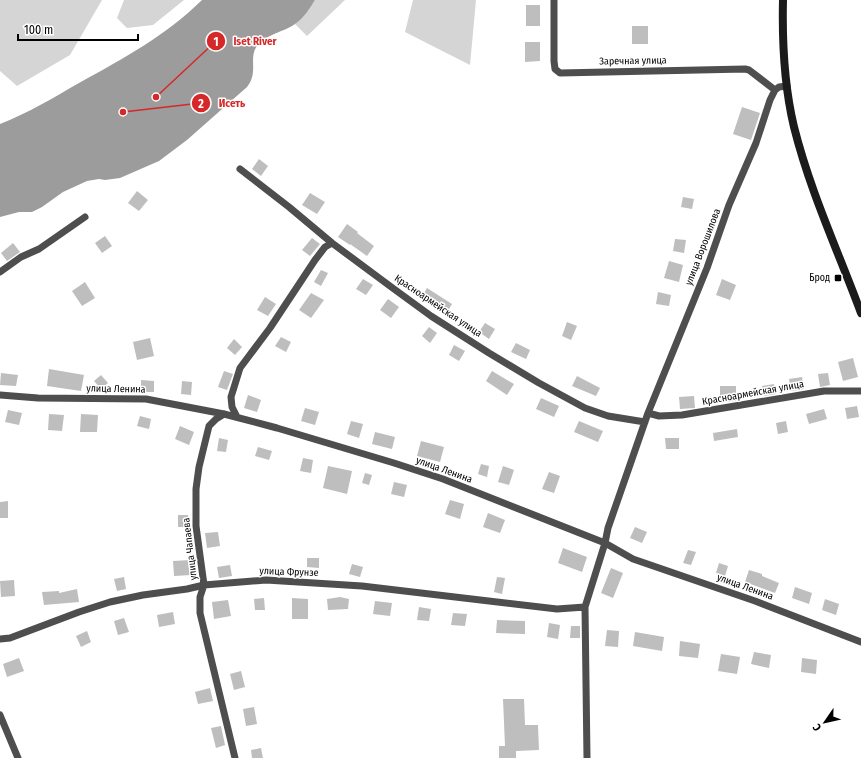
<svg xmlns="http://www.w3.org/2000/svg" width="861" height="758" font-family="'Fira Sans Condensed',sans-serif">
<style>
.green{fill:#d5d5d5}
.water{fill:#9c9c9c}
.building{fill:#bebebe}
.lines{fill:none;stroke-linecap:round;stroke-linejoin:round}
.street{stroke:#4e4e4e;stroke-width:7}
.secondary{stroke:#1b1b1b;stroke-width:8}
.poi-dot{fill:#000;stroke:#fff;stroke-width:1.5}
.labels{text-anchor:middle;dominant-baseline:central;stroke-width:3;stroke-linejoin:round;paint-order:stroke}
.street-label{font-size:10px;fill:#000;stroke:#fff}
.poi-label{font-size:10px;fill:#000;stroke:#fff;text-anchor:end}
.leader{fill:none;stroke:#d62828;stroke-width:1.5}
.callout-dot{fill:#d62828;stroke:#fff;stroke-width:1.5}
.mark-label{font-size:12px;text-anchor:middle;font-weight:bold;fill:#fff}
.callout-label{font-size:11px;text-anchor:middle;font-weight:bold;fill:#d62828;stroke:#fff;stroke-width:3;stroke-linejoin:round;paint-order:stroke}
</style>
<rect width="100%" height="100%" fill="#fff"/>
<path class="green" d="M0,0H102L70,55L17,86L0,71Z
M124,0H184L153,25L127,28L117,18Z
M315,0H345L307,36L295,24L310,7Z
M413,0H476L470,65L405,32Z"/>
<path class="water" d="M202,0H315C310,8 303,19 295,24C284,32 266,34 257,46C248,58 259,72 247,87L187,140L159,161L120,178L105,180L99,179L87,181L63,192L42,207L32,212H19L0,217V124C28,113 53,98 79,83C124,58 165,36 202,0Z"/>
<path class="building" d="M526,5H540V26H526Z
M632,26H648V44H632Z
M525,42H540V61L525,62Z
M742,107L760,113L751,140L733,134Z
M259,159L268,166L261,176L252,169Z
M137,191L148,200L139,211L128,203Z
M310,193L325,202L317,214L302,205Z
M683,197L694,199L692,209L681,207Z
M347,224L358,232L357,233L374,246L367,256L350,244V245L338,237Z
M105,236L112,246L102,253L95,243Z
M312,238L320,244L310,256L302,250Z
M675,239L686,240L684,253L673,251Z
M13,243L20,252L7,261L1,253Z
M669,261L683,265L679,282L664,278Z
M321,270L328,273L321,286L314,282Z
M363,279L373,285L366,295L356,289Z
M722,279L736,285L730,300L716,295Z
M85,282L95,298L82,306L72,291Z
M427,288L452,304L446,314L421,298Z
M658,292L671,295L669,306L656,304Z
M311,293L324,300L311,318L299,310Z
M265,297L276,304L268,316L257,310Z
M388,299L399,307L391,318L380,310Z
M567,322L577,326L571,340L562,336Z
M485,323L495,329L489,339L479,332Z
M429,327L437,333L430,343L422,336Z
M281,337L291,342L286,352L275,346Z
M150,338L154,356L137,360L133,342Z
M234,339L242,347L235,355L227,348Z
M516,343L530,350L526,359L511,352Z
M454,345L465,351L459,361L449,355Z
M853,358L858,377L843,381L838,362Z
M49,369L84,375L81,391L47,386Z
M224,371L233,374L227,390L218,387Z
M492,371L514,384L507,395L486,381Z
M1,373L18,375L16,386L0,385Z
M828,373L830,385L820,387L818,374Z
M101,375L108,383L101,389L94,381Z
M577,376L600,388L596,396L572,386Z
M802,377L804,389L791,391L789,379Z
M141,380L154,381V392H141Z
M182,381L192,382L191,395L181,394Z
M774,384L776,394L764,396L762,386Z
M720,386H736V401L720,402Z
M248,395L261,400L257,412L244,408Z
M694,396L695,408L680,409L679,397Z
M541,398L559,406L554,417L536,409Z
M857,406L859,417L847,419L845,408Z
M305,408L319,412L315,425L301,421Z
M824,409L827,419L809,424L806,414Z
M8,410L22,413L19,425L5,422Z
M49,414L64,415L62,431L48,430Z
M81,414L98,415L97,432H80Z
M140,416L151,419L149,429L137,426Z
M351,421L363,424L359,438L347,434Z
M579,421L603,431L598,442L574,432Z
M786,421L788,432L778,434L776,423Z
M180,426L194,432L189,445L175,439Z
M737,429L738,437L714,441L713,433Z
M375,432L395,437L392,449L372,444Z
M219,438L228,440L226,452L217,451Z
M665,438H679V449H666Z
M421,441L444,447L440,462L417,456Z
M258,447L272,451L269,460L255,456Z
M303,458L313,460L311,473L300,471Z
M481,464L489,466L487,477L478,474Z
M328,466L352,471L347,494L323,488Z
M503,466L514,470L509,485L498,482Z
M549,472L560,476L554,493L542,489Z
M365,473L372,475L369,485L362,483Z
M394,482L407,485L404,497L391,494Z
M450,500L464,504L460,519L445,514Z
M8,501V518H0V502Z
M488,513L505,520L500,533L483,527Z
M178,515H188V527H178Z
M635,527L647,532L642,543L630,538Z
M218,532L220,546L207,548L205,533Z
M563,548L587,557L582,572L558,563Z
M688,550L696,552L691,565L683,563Z
M307,558H319V568L307,567Z
M191,560L192,575L174,576L173,561Z
M719,563L728,566L725,576L716,573Z
M352,564L363,567L360,577L349,574Z
M230,565L232,576L219,578L217,567Z
M611,568L623,573L613,598L601,593Z
M749,570L762,574V576L779,583L775,593L745,582Z
M124,577L126,589L117,591L114,579Z
M497,577L505,578L502,594L494,592Z
M14,580L15,596L1,597L0,581Z
M795,587L812,593L809,604L792,598Z
M77,589L79,602L44,605L42,592L59,591V593Z
M340,597L349,599L348,609L328,610L327,599Z
M264,598L265,610H255L254,599Z
M292,598L308,599V619H292Z
M825,599L839,604L836,615L822,610Z
M228,600L231,616L214,619L212,602Z
M375,601L392,603L390,616L373,614Z
M419,607L431,609L429,621L417,620Z
M173,612L175,624L159,627L157,615Z
M453,613L467,614L465,626L451,625Z
M124,618L129,632L118,635L114,621Z
M497,620L525,621V634L496,633Z
M549,623L560,625L558,639L547,637Z
M571,626H580V638H570Z
M607,630L619,631L618,647L605,646Z
M87,631L91,642L81,647L76,636Z
M635,632L664,637L662,651L633,646Z
M680,641L700,644L698,658L679,656Z
M754,652L771,655L769,668L751,664Z
M721,654L740,657L737,674L718,671Z
M19,658L24,671L7,677L3,664Z
M802,658L817,660L816,674L801,672Z
M241,671L245,687L234,690L230,674Z
M210,688L213,701L198,704L195,692Z
M503,699H524L525,725H538L539,750L516,751V758H499V746H505Z
M254,707L257,724L246,726L243,709Z
M221,726L225,745L216,748L211,728Z
M261,748L263,758H252L251,750Z"/>
<g class="lines">
<path class="street" d="M554,0V61L555,69L560,73L745,69L749,70L775,90
M240,169L289,207L332,243L394,289L431,316L489,353L539,383L585,408L608,416L645,422
M0,272L21,257L39,249L85,217
M0,395L38,398L146,399L224,414L277,428L394,463L443,479L605,543L633,559L755,601L861,642
M648,413L659,416L682,415L824,391H861
M224,414L216,419L209,426L199,467L196,489V526L204,585L200,597V613L235,758
M237,417L232,407L231,397L240,368L270,328L315,260L325,247L332,243
M0,639L10,638L79,612L110,602L143,595L187,589L204,585L266,580L362,586L557,609L585,607
M0,715L18,758
M587,758L585,607L605,543L608,528L648,413L707,268L729,205L756,143L770,100L775,90L779,87L787,86"/>
<path class="secondary" d="M783,0C782,43 784,85 794,127C810,191 838,251 861,313"/>
</g>
<rect class="poi-dot" x="834" y="274" width="8" height="8" rx="2"/>
<g class="labels">
<g class="street-label">
<text transform="translate(633 61) rotate(-1)">Заречная улица</text>
<text transform="translate(703 247) rotate(-69)">улица Ворошилова</text>
<text transform="translate(438 306) rotate(34)">Красноармейская улица</text>
<text transform="translate(116 389) rotate(1)">улица Ленина</text>
<text transform="translate(753 393) rotate(-10)">Красноармейская улица</text>
<text transform="translate(444 470) rotate(20)">улица Ленина</text>
<text transform="translate(190 549) rotate(-97)">улица Чапаева</text>
<text transform="translate(289 572) rotate(2)">улица Фрунзе</text>
<text transform="translate(745 587) rotate(20)">улица Ленина</text>
</g>
<g class="poi-label">
<text x="830" y="278">Брод</text>
</g>
</g>
<path class="leader" d="M156 97L216 41M123 112L201 103"/>
<g class="callout-dot">
<circle cx="156" cy="97" r="4"/>
<circle cx="123" cy="112" r="4"/>
<circle cx="216" cy="41" r="10"/>
<circle cx="201" cy="103" r="10"/>
</g>
<g class="mark-label">
<text x="216" y="46">1</text>
<text x="201" y="108">2</text>
</g>
<g class="callout-label">
<text x="255" y="45">Iset River</text>
<text x="232" y="107">Исеть</text>
</g>
<g transform="translate(825 722) rotate(236)" stroke="#ffffff" stroke-width="3" paint-order="stroke">
<path d="M0-3L7 15L0 10L-7 15Z" fill="#000000"/>
<text y="-6" font-size="11" font-weight="bold" text-anchor="middle" fill="#000000">С</text>
</g>
<path d="M18 34v6h120v-6" fill="none" stroke="#000000" stroke-width="2"/>
<text x="24" y="34" font-size="12" fill="#000000" stroke="#ffffff" stroke-width="3" paint-order="stroke">100 m</text>
</svg>
